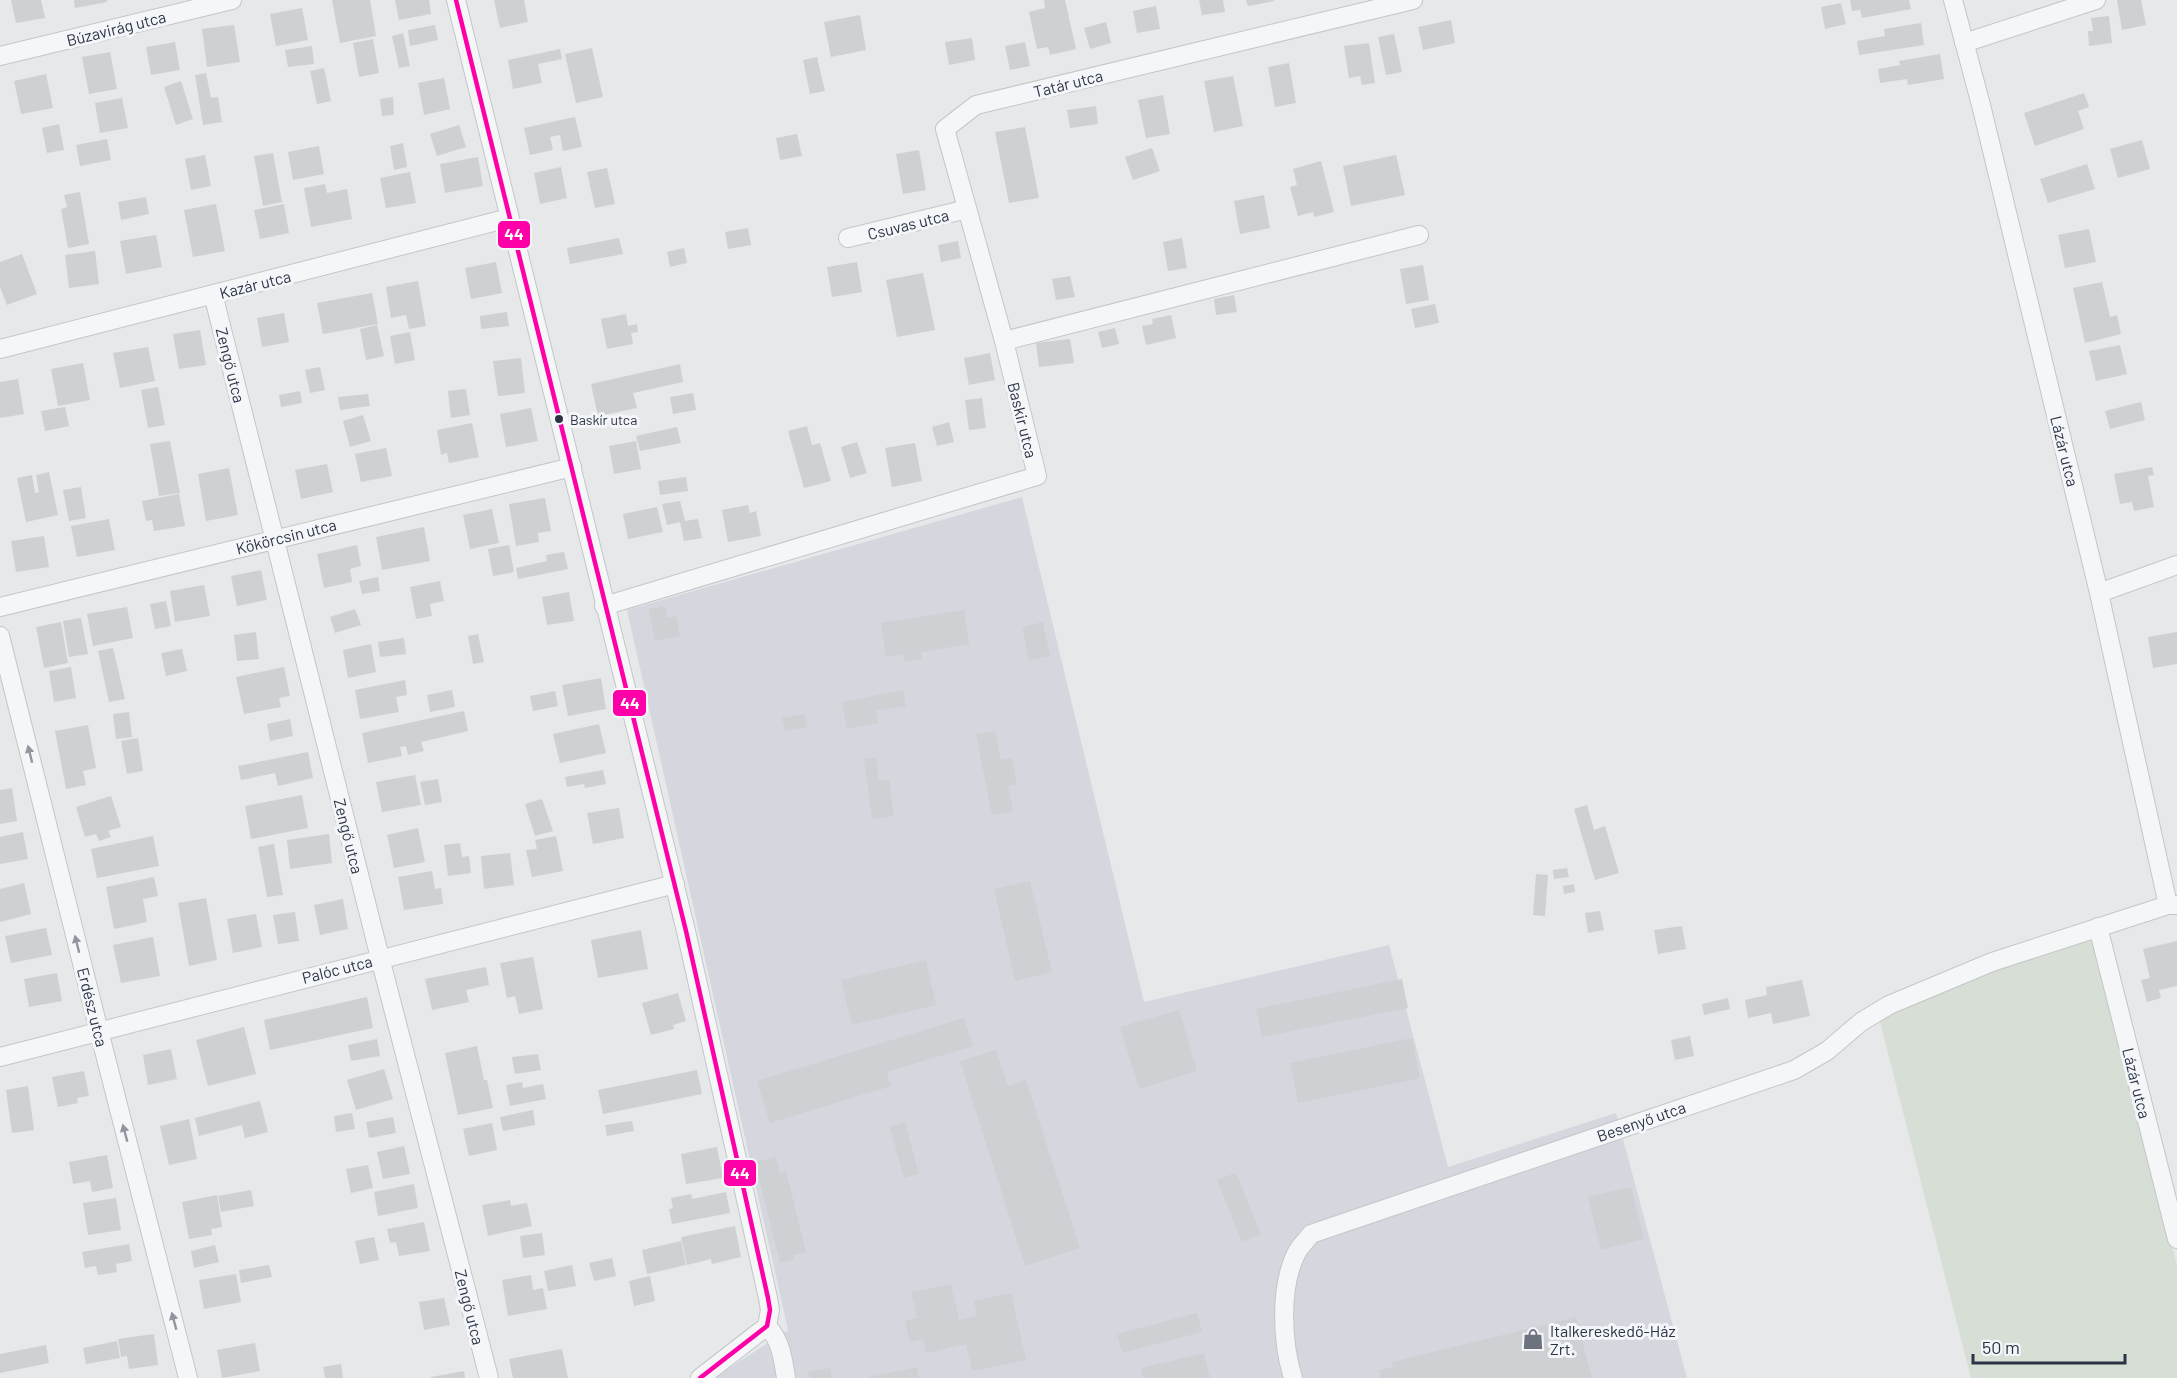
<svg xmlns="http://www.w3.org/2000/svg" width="2177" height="1378" font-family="Barlow,sans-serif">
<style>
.built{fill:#d4d7dd}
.green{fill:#d6ded6}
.building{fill:#ced0d3}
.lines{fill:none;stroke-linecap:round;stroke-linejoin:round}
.street-casing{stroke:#c4c6c8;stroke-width:20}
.street{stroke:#f5f6f7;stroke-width:18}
.bus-1-casing{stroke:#f4f6f9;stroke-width:9}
.bus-1{stroke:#ff00a8;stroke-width:4.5}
.oneway{fill:#90959e}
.bus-dot{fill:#2b3445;stroke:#f4f6f9;stroke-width:2}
.labels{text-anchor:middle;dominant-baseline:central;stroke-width:6;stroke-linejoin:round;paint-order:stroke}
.bus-label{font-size:14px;fill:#2b3445;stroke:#f4f6f9;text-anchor:start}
.street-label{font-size:16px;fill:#2b3445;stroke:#f4f6f9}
.poi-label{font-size:16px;fill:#2b3445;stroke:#f4f6f9;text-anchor:start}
.line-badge{stroke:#f4f6f9;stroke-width:2}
.badge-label{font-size:16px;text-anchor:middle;font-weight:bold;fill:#fff}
</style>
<rect width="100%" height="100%" fill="#e6e8ea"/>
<path class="built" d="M1022,497L1144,1002L1389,945L1448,1167L1616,1113L1687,1378H714L788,1330L627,610Z"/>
<path class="green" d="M2096,938L2177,1265V1378H1971L1876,1006Z"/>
<path class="building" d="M11,0H41L45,18L16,23Z
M74,0H107V2L75,8Z
M332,0H370L376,36L340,43Z
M395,0H429L431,14L399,20Z
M494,0H524L528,22L500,28Z
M1044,0H1065L1076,49L1050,55L1048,47L1037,49L1029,12L1045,8Z
M1199,0H1223L1225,12L1202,15Z
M1246,0H1274V1L1248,6Z
M1850,0H1909L1911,9L1862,18L1860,10L1852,11Z
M2117,0H2141L2146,25L2122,30Z
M1841,3L1846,24L1825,29L1821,7Z
M1156,6L1160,29L1137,33L1133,11Z
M302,8L308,40L276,46L270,14Z
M860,15L866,50L831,57L824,22Z
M2109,16L2112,43L2089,46L2088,31H2093L2091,18Z
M1451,20L1455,43L1423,50L1418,27Z
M1106,22L1111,43L1090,49L1084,28Z
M1921,23L1924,45L1859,55L1857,41L1885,36L1884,29Z
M234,25L240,62L207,67L202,29Z
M435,25L438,40L410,46L408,30Z
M403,33L410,66L399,68L392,36Z
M1394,34L1402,72L1386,75L1378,37Z
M972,38L975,60L949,65L945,42Z
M373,39L379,73L359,77L353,43Z
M175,42L180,70L151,75L146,47Z
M1025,42L1030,66L1010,70L1005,46Z
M1369,43L1375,83L1362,85L1360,76L1349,78L1344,46Z
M312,46L314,64L288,67L285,50Z
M592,48L603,97L576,103L565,54Z
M560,49L562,59L538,64L542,83L513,89L508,60Z
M110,52L117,89L89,94L82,57Z
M1940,54L1944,79L1908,85L1907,79L1880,83L1878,69L1900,65L1899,61Z
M817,57L825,91L810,94L803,60Z
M1289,63L1296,103L1275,107L1268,67Z
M324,68L331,101L317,104L310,71Z
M206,73L211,98L218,97L222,122L203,125L195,75Z
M46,74L53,108L21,114L14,81Z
M1233,76L1243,126L1214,132L1204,81Z
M444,78L450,109L424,115L418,83Z
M181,81L193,119L176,125L164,87Z
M2084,93L2089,107L2078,111L2084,129L2035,146L2024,113Z
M1163,95L1170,134L1146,138L1138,100Z
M393,97L394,115L382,116L380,99Z
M122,98L128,128L100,133L95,103Z
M1096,106L1098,124L1070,128L1067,110Z
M575,117L582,147L563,151L560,135L550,137L553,150L530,155L524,128Z
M59,124L64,150L47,153L42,128Z
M459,125L466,147L437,156L430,134Z
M1025,127L1039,198L1009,203L995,132Z
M797,134L802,156L780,160L776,138Z
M107,139L111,160L80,166L76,145Z
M2142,140L2150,169L2118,178L2110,149Z
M403,143L407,167L394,170L390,146Z
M319,146L324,174L293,180L288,152Z
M1152,148L1160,171L1133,180L1125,157Z
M919,150L926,190L903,194L896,154Z
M273,153L282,202L263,206L254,156Z
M205,155L211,186L191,190L185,159Z
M1396,155L1405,195L1351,206L1343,166Z
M478,157L483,186L445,193L440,164Z
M1321,161L1334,212L1314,217L1313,212L1298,216L1290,187L1297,185L1293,169Z
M2087,164L2095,189L2048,203L2040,179Z
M561,167L567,198L540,204L534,173Z
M607,168L615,204L595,208L587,172Z
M410,172L416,203L386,208L380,178Z
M325,184L327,193L347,189L352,219L311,227L304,188Z
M80,192L89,244L68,248L61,209L67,207L64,195Z
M1264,195L1270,228L1240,234L1234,201Z
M146,197L149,214L121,220L118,202Z
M216,204L225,251L193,257L184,210Z
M284,204L289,233L260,239L254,210Z
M748,228L751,245L728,249L725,232Z
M2089,229L2096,262L2065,268L2058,235Z
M156,235L162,267L126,274L120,241Z
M619,238L623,254L570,264L567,248Z
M1182,238L1187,268L1168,271L1163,242Z
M958,241L961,258L941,262L938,245Z
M684,248L687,263L670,267L667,252Z
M95,251L99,284L69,288L65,255Z
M22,254L37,294L7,305L0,287V262Z
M496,262L502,293L471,299L465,268Z
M857,262L862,292L832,297L827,267Z
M1423,265L1429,300L1406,304L1400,269Z
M923,273L935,330L897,337L886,280Z
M1070,276L1075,297L1056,300L1052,279Z
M418,281L426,326L409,329L406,315L391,318L386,287Z
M2102,282L2110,317L2117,315L2121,334L2085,343L2073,288Z
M372,293L378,324L323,334L317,303Z
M1234,295L1237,312L1216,315L1214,299Z
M1435,304L1439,323L1415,328L1411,309Z
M507,312L509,326L481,329L480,316Z
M284,313L289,342L262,347L257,318Z
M626,314L628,326L637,324L638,332L631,333L633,344L607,349L601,319Z
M1171,315L1176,338L1146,345L1142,326L1153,324L1152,319Z
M377,325L384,356L366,360L360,329Z
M1115,328L1119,344L1102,348L1098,332Z
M200,330L206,365L179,369L173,334Z
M410,332L415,360L395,364L390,336Z
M1070,339L1074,363L1039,367L1036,343Z
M2120,345L2127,374L2096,381L2089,351Z
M148,347L155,381L120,388L113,353Z
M990,353L995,380L969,385L964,358Z
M521,358L525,393L498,396L493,361Z
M83,363L90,400L58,406L51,369Z
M680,364L683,382L633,393L637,408L598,416L591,384Z
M320,367L325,390L310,393L305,370Z
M18,379L24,414L0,418V382Z
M158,387L165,425L148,428L141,390Z
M466,389L470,415L451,418L448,391Z
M300,391L302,403L281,407L279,395Z
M693,393L696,410L673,414L670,397Z
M368,394L370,406L340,410L338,397Z
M982,398L986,428L969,430L965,400Z
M2141,402L2145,420L2110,429L2105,411Z
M65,407L69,426L45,431L41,411Z
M531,408L538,441L506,447L500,414Z
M363,415L371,441L350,447L343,421Z
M949,422L954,442L937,446L932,427Z
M472,423L479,457L449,463L447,453L441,455L437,430Z
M807,426L812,445L820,443L831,481L804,488L788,431Z
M677,427L681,443L640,451L636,436Z
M170,441L180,493L159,496L150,444Z
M636,441L641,469L614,474L609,446Z
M857,442L867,473L850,478L841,447Z
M915,443L922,481L892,487L885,448Z
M386,448L392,476L361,482L355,454Z
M327,464L333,492L301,499L295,470Z
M2152,467L2154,475L2148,476L2154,507L2134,511L2132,502L2120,504L2114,474Z
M229,468L238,515L206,521L198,474Z
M49,472L58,515L26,522L17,478L32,475L35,493L39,492L36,475Z
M686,477L688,491L660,495L658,481Z
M81,487L86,518L69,521L63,490Z
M179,494L185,526L154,531L152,520L146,521L142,501Z
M545,498L551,531L538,533L539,542L516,546L509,504Z
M680,501L685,521L698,519L702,538L684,541L680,522L667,525L662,504Z
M748,505L750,513L756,511L761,536L728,542L722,510Z
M657,507L663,532L628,539L623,514Z
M492,509L499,543L470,549L463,515Z
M109,519L115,550L77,557L71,526Z
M424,527L430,561L382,570L376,537Z
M44,536L49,567L16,572L11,541Z
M357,545L361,566L350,569L352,582L324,588L317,554Z
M509,545L514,572L493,576L488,549Z
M564,552L568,569L518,579L516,568L547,561L546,555Z
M261,570L267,600L237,606L231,576Z
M378,577L380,591L362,594L359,581Z
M440,581L444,601L430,604L432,616L416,619L410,587Z
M204,585L210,616L175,622L170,591Z
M569,592L574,621L547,625L542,597Z
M166,601L171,626L155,629L150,604Z
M665,606L667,618L676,616L680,636L655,641L649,609Z
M127,607L133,638L93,646L87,614Z
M355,609L361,625L335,633L330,617Z
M964,610L969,644L921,652L922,659L904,662L903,654L886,657L881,623Z
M81,618L88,654L69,657L63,621Z
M61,622L68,663L44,668L36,627Z
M1043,622L1050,656L1029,660L1022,627Z
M256,632L259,659L237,661L234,635Z
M2177,632V664L2153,668L2148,637Z
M478,634L484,662L473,664L468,636Z
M404,638L406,654L380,657L378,642Z
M371,644L376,672L348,678L343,650Z
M113,648L125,699L109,702L98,651Z
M182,649L187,671L166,676L161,653Z
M71,667L76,698L54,702L49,671Z
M284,667L290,696L279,698L281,707L244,714L236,677Z
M601,678L606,709L568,716L562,685Z
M405,680L407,695L396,697L399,712L360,719L355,690Z
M452,690L455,707L430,712L427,695Z
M903,690L906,706L876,711L878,723L847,729L842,702Z
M555,691L558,706L533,711L530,696Z
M464,711L468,731L421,742L424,751L408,755L406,746L400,747L402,756L368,763L362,733Z
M129,712L132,737L116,739L113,714Z
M804,714L807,727L785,731L782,718Z
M290,719L293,736L270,741L267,724Z
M599,724L606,753L560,763L553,734Z
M88,725L96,768L83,771L86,785L66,789L55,731Z
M995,731L1001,760L1012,758L1017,784L1008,786L1013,811L992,815L976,734Z
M138,738L143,771L127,774L121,741Z
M308,752L313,778L278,786L275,773L241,780L238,766Z
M876,757L879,781L889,779L894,816L872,819L864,759Z
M603,770L606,784L585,788L584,784L567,787L565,777Z
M415,775L421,805L382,812L376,782Z
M438,779L442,802L425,805L420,782Z
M12,788L17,821L0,824V790Z
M302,795L308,828L251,839L245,806Z
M111,796L121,827L108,831L111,837L99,841L96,834L85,837L76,807Z
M542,799L553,831L535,836L525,804Z
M1587,805L1594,830L1605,826L1619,873L1595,880L1574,809Z
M619,808L624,838L593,844L587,813Z
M418,828L425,862L394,868L387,835Z
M23,832L28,859L0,864V837Z
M329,834L332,863L290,869L287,840Z
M153,836L159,866L97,878L91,849Z
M556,836L563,871L532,877L526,850L537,849L535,840Z
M460,843L462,857L469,856L471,873L448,876L444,845Z
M274,844L283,895L267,897L258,847Z
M510,853L514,885L484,889L481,856Z
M1567,868L1569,877L1554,879L1553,870Z
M432,871L435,889L441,888L443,904L404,910L398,877Z
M1536,874L1548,875L1545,916L1533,915Z
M154,877L158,896L143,899L147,922L114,929L106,887Z
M1030,881L1052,972L1015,981L994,889Z
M24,883L31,914L0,922V889Z
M1574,884L1575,892L1564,894L1563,886Z
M206,898L217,960L189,966L178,903Z
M343,899L348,929L320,935L314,905Z
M1600,911L1604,930L1588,933L1585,913Z
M295,912L299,941L278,944L273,915Z
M256,914L262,947L233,953L227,919Z
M1682,926L1686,949L1658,954L1654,930Z
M46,928L52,955L11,963L5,936Z
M641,930L648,969L598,978L591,940Z
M153,937L160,976L121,983L113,945Z
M2177,941V986L2159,990L2161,998L2147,1002L2141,980L2150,978L2143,949Z
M533,957L543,1009L519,1014L515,996L507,998L500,963Z
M926,960L936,1005L852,1025L841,980Z
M486,967L489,985L466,990L469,1002L432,1010L425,979Z
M57,973L62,1001L29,1007L24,979Z
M1402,979L1408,1008L1262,1037L1256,1009Z
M1802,980L1810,1016L1773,1024L1771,1013L1748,1018L1745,1000L1767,995L1766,987Z
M678,993L686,1021L673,1025L674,1029L651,1035L642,1003Z
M367,997L373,1028L270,1050L264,1020Z
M1728,998L1730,1009L1704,1015L1702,1004Z
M1179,1010L1197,1071L1139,1089L1120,1027Z
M964,1018L973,1046L887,1072L891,1086L770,1123L757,1081Z
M244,1027L256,1074L208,1086L196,1040Z
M1690,1036L1694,1056L1675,1060L1671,1040Z
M1412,1038L1420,1078L1298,1103L1290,1063Z
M377,1039L380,1056L351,1061L348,1045Z
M477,1046L484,1080H487L493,1108L458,1115L445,1053Z
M171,1049L177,1079L148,1085L143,1055Z
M996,1050L1008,1086L1026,1080L1080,1248L1025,1266L960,1061Z
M538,1054L541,1070L515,1074L512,1057Z
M384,1069L393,1099L356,1110L347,1080Z
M697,1070L702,1094L603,1114L598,1090Z
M84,1071L89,1096L77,1098L78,1103L58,1107L52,1077Z
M522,1082L523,1088L543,1084L546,1099L510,1106L506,1085Z
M28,1086L34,1130L12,1133L6,1090Z
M260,1101L268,1132L245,1138L242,1125L199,1136L195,1118Z
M533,1110L535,1125L503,1131L500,1117Z
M352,1113L355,1129L336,1132L334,1116Z
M393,1117L396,1133L369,1138L366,1122Z
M189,1119L197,1159L169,1165L160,1126Z
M632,1121L634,1131L607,1136L605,1125Z
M905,1122L919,1174L904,1178L890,1127Z
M492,1123L497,1150L469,1156L463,1129Z
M404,1146L410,1174L383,1179L377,1152Z
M717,1147L723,1178L686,1184L681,1154Z
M107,1155L113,1188L92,1192L90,1181L73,1184L69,1162Z
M776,1157L780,1173L786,1171L806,1252L793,1255L794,1260L780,1263L755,1162Z
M368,1165L373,1188L351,1193L346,1169Z
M1236,1173L1261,1234L1242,1242L1217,1180Z
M414,1184L418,1208L378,1216L374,1192Z
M1631,1187L1644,1239L1601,1250L1588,1197Z
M251,1190L254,1206L221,1212L218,1196Z
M726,1192L730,1213L672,1224L669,1209L673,1208L671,1198L691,1194L692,1199Z
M217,1195L222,1227L211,1229L212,1235L189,1239L182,1202Z
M116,1198L121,1230L88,1235L83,1203Z
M510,1200L511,1206L527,1203L532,1226L488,1236L482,1205Z
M424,1222L430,1251L399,1256L396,1242L390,1243L387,1229Z
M735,1226L741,1257L712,1264L711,1259L687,1265L681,1237Z
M542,1233L545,1255L523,1258L520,1236Z
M374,1237L379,1260L360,1264L355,1241Z
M681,1241L686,1265L647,1274L642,1250Z
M129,1244L132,1261L116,1264L117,1272L98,1275L96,1266L85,1268L82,1252Z
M215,1245L219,1262L194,1268L191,1251Z
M612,1258L616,1276L594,1281L589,1263Z
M269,1265L272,1277L241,1283L239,1270Z
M572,1265L576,1286L548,1291L544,1271Z
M236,1274L241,1302L204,1309L199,1280Z
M531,1275L533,1290L543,1288L547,1309L508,1316L502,1280Z
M650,1276L655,1301L634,1306L629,1281Z
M951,1284L959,1320L977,1316L974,1301L1011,1293L1026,1360L972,1371L966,1344L926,1353L923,1339L910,1342L905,1321L917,1318L911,1292Z
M444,1298L450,1325L424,1330L419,1302Z
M1197,1313L1202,1332L1122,1353L1117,1334Z
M1576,1317L1592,1378H1381L1379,1370L1393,1367L1392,1362Z
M154,1334L158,1365L129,1369L127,1356L121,1357L118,1339Z
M117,1341L120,1358L86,1364L83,1348Z
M255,1343L260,1371L222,1378L217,1350Z
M46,1345L49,1363L0,1373V1354Z
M562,1349L568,1378H513L509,1359Z
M1204,1353L1210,1378H1143L1141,1368Z
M341,1364L343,1378H325L323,1367Z
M917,1367L919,1378H869V1377Z
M830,1368L832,1378H810L808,1372Z
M464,1371L465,1378H431V1377Z"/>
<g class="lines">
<defs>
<path id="street" d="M456,0L686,931L768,1298L770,1310L767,1326
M1953,0L1981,105L2099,593L2168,905
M1964,43L2096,0
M0,56L232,0
M848,238L967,209
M213,294L380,958L489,1378
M1004,341L945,129L976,105L1413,0
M0,349L509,218
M2099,593L2177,565
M604,606L1037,476L1004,341L1419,235
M0,607L572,467
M0,636L99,1031L188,1378
M2098,927L2177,1239
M0,1057L675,884
M767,1326C781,1340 783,1359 786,1378
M700,1378L767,1326
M1293,1378C1282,1343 1279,1286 1297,1252C1300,1246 1307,1240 1311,1234L1794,1070L1827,1051L1861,1022L1889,1005L1992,962L2168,905H2177"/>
</defs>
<use href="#street" class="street-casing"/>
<use href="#street" class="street"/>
<defs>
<path id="bus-1" d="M456,0L686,931L768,1298L770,1310L767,1326L700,1378"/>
</defs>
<use href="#bus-1" class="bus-1-casing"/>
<use href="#bus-1" class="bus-1"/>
</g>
<defs><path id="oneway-solid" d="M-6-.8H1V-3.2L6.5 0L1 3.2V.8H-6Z" transform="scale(1.5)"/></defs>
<g class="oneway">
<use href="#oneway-solid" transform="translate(30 754) rotate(-104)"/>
<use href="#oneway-solid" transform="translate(77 944) rotate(-104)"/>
<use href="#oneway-solid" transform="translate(125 1133) rotate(-105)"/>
<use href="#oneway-solid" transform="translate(174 1321) rotate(-105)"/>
</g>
<defs>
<symbol id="shop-bare" viewBox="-9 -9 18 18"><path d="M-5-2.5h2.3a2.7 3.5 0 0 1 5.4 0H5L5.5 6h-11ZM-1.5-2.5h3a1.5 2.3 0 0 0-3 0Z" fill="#6c737f" stroke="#f4f6f9" stroke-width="2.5" paint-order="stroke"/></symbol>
</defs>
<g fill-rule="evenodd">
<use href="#shop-bare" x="1518" y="1324" width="30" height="30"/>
</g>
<circle class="bus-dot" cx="559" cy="419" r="5"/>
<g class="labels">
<g class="bus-label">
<text x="570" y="419">Baskír utca</text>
</g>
<g class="street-label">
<text transform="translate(116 28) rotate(-14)">Búzavirág utca</text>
<text transform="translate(1068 83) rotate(-14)">Tatár utca</text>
<text transform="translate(908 224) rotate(-14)">Csuvas utca</text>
<text transform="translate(255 284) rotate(-14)">Kazár utca</text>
<text transform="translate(231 365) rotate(76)">Zengő utca</text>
<text transform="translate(1023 420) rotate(76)">Baskir utca</text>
<text transform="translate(2065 451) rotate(76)">Lázár utca</text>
<text transform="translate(286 536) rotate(-14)">Kökörcsin utca</text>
<text transform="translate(349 836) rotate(76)">Zengő utca</text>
<text transform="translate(337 969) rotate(-14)">Palóc utca</text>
<text transform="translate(93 1007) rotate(76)">Erdész utca</text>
<text transform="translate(2137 1083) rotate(76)">Lázár utca</text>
<text transform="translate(1641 1121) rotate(-19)">Besenyő utca</text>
<text transform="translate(470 1307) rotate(76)">Zengő utca</text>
</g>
<g class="poi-label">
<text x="1550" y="1330">Italkereskedő-Ház<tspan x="1550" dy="18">Zrt.</tspan></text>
</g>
</g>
<g class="line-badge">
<rect x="497" y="220" width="34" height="29" rx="6" fill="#ff00a8"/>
<rect x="612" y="689" width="35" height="28" rx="6" fill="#ff00a8"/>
<rect x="723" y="1159" width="34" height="28" rx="6" fill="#ff00a8"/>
</g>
<g class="badge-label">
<text x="514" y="240">44</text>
<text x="630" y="709">44</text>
<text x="740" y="1179">44</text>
</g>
<path d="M1973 1354v9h152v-9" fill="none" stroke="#2b3445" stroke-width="3"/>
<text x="1982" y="1354" font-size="18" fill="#2b3445" stroke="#f4f6f9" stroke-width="4.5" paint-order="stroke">50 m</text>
</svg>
